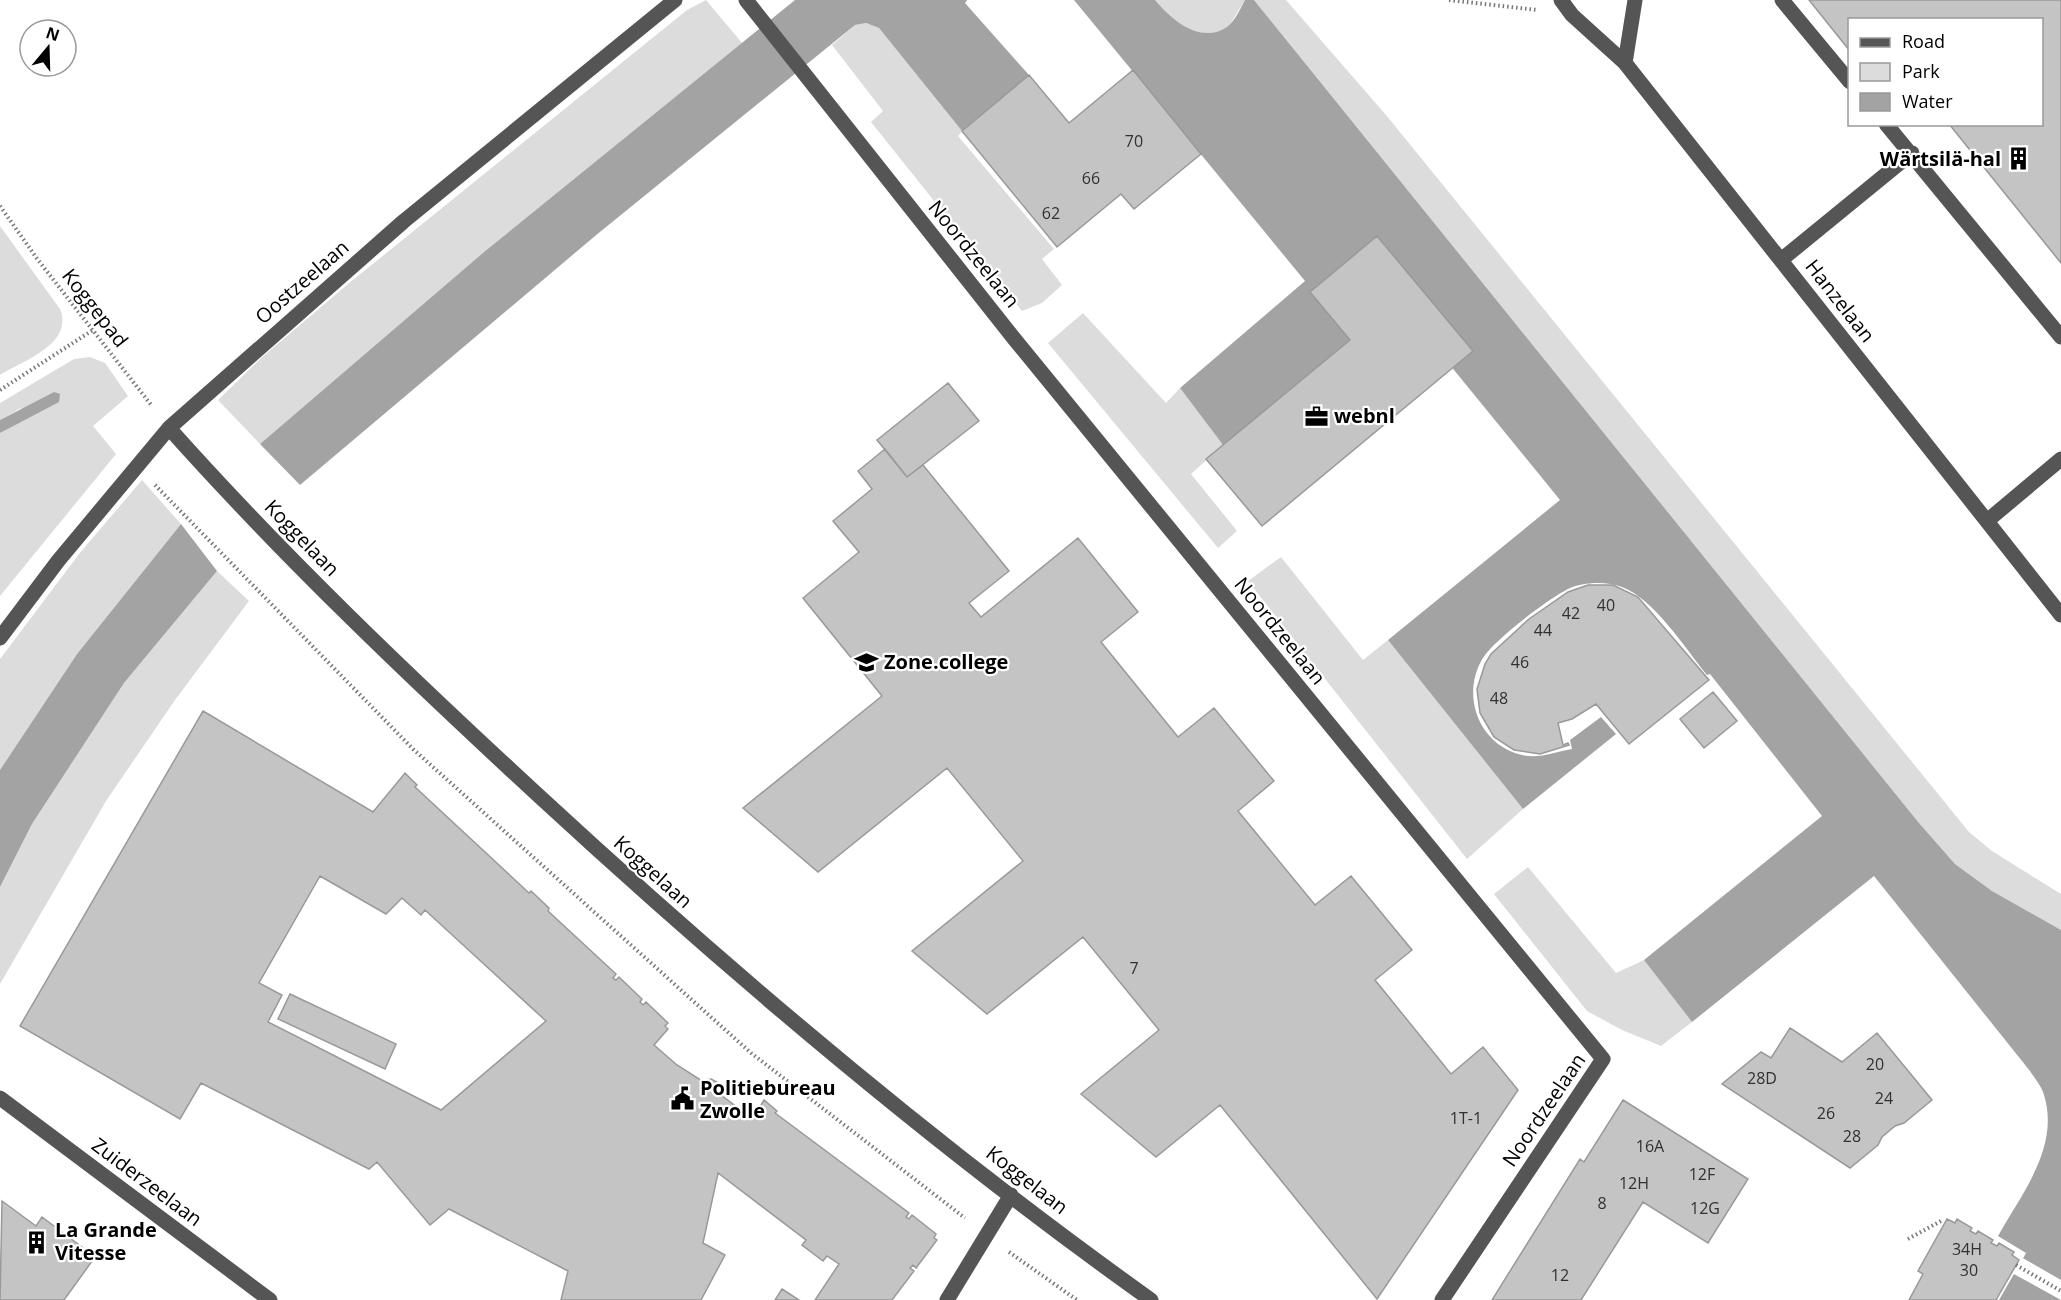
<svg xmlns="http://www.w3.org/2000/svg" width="2061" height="1300" font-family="'Open Sans',sans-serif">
	<rect width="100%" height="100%" fill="#fff"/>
	<!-- green -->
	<path fill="#dcdcdc" d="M706,0L742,43L484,252L260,444L218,400L260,359L348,284L687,10Z
		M1155,0H1245L1229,26C1202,46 1172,20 1155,0Z
		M1254,0H1286L1386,115L1969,832L1992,851L2061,894V930L1992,891L1955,864L1919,823Z
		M866,23L879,28L962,131L958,136L1054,249L1042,259L1062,285L1042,303L1022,311L871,122L883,111L832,45L855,25Z
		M0,226L60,309C74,344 24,360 0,375Z
		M1083,313L1166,403L1180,388L1223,445L1191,474L1237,531L1218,548L1048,343Z
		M90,357L105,363L128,396L93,426L116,454L0,596V433L26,418L21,408L0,420V403L74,359Z
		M142,480L181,524L77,654L0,770V659L79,554Z
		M1281,557L1363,660L1388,640L1523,809L1467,859L1248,581Z
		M217,571L249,601L175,700L106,801L0,984V887L32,824L124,683Z
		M1528,867L1616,973L1644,960L1692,1022L1661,1046L1622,1030L1587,1011L1494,894Z"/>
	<!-- water -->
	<path fill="#a3a3a3" d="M795,0H967L965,3L1029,75L962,131L879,28L866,23L855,25L595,236L300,485L260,444L484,252Z
		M1074,0H1155C1171,19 1200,45 1227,27C1235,21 1240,9 1245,0H1254L1919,823L1955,864L1992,891L2061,930V1300H1999L2026,1253L1998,1236C2022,1193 2060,1147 2044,1095C2042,1087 2035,1079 2030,1071L1874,876L1692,1022L1644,960L1822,816L1710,674L1707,675C1685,648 1654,599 1622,587C1606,581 1583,582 1568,589C1548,599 1495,639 1483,658C1460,695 1479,745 1522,755C1539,759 1555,752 1572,749L1570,740L1601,717L1616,734L1523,809L1388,640L1560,500L1401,305L1223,445L1180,388L1305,281Z
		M54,392L60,394L59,402L0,433V420Z
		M181,524L217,571L124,683L32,824L0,887V770L77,654Z"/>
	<!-- pier -->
	<path fill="#fff" d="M2021,1257L2061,1280V1300L2012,1273Z"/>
	<!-- building -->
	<path fill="#c4c4c4" stroke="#999" stroke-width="1.5" fill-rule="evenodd" d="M1809,0H2061V263L1949,124H2042V20H1850V51Z
		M1133,70L1201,154L1134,209L1121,194L1057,247L962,131L1029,75L1069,123Z
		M1377,236L1473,351L1262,526L1206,459L1350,340L1310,292Z
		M948,383L979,421L907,477L877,440Z
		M885,449L907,477L923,465L1009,571L969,603L981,617L1078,538L1138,612L1101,642L1178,737L1214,708L1274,781L1238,811L1315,905L1351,876L1412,950L1375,980L1451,1074L1483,1047L1518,1090L1377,1299L1220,1105L1156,1157L1081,1094L1159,1030L1083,937L987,1014L912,951L1023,861L947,768L818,872L743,808L882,696L803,598L859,552L833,521L872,489L858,471Z
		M1588,585H1613L1638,597L1709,680L1629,744L1596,704L1572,719L1558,723L1563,745L1568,743L1569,745L1540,754L1514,750L1494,737L1480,713L1477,689L1485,664L1491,654L1529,619L1568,592Z
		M1713,692L1737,721L1704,748L1680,719Z
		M203,711L373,812L405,773L417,785L415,787L529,893L531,891L549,908L548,911L616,974L613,978L616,980L619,977L642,999L640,1002L643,1005L646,1002L668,1023L665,1026L668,1029L654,1045L677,1065L702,1081L711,1079L717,1082L721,1088V1095L753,1119L764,1100L777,1111L775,1113L909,1213L906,1217L909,1219L912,1215L936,1234L934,1238L937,1240L916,1268L913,1265L910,1268L914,1271L892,1300H815L839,1264L827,1256L823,1261L802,1245L806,1240L718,1173L703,1243L725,1255L701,1300H561L568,1271L449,1209L430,1225L377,1162L369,1169L201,1083L180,1119L20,1026ZM320,876L386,914L402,898L421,915L425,910L546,1021L441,1110L268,1022L282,995L259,983Z
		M290,994L396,1044L385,1069L278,1019Z
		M1790,1028L1842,1062L1877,1033L1932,1100L1904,1123L1895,1126L1882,1137L1878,1145L1850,1168L1722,1084L1761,1052L1771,1058Z
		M1623,1100L1748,1179L1708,1243L1643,1202L1581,1300H1492L1580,1159L1584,1162Z
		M2,1201L36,1226L42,1217L95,1257L64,1300H0Z
		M1947,1219L1955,1223L1957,1219L1972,1228L1970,1231L1976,1234L1978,1231L1993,1240L1991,1243L1997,1246L1999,1243L2014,1252L2012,1255L2019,1260L1996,1300H1909L1923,1274L1918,1271Z
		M782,1289L799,1300H775Z"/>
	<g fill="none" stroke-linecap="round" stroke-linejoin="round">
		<!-- path -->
		<path stroke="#777" stroke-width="4" stroke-dasharray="1.5 3" stroke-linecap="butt" d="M1449,0L1537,10
			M0,206L38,260L152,406
			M0,390L93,330
			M155,485L413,749L751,1053L965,1218
			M1908,1239L1941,1221
			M1009,1252L1077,1300
			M2016,1265L2061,1291"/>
		<!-- minor -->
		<path stroke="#555" stroke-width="15" d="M746,0L1016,341L1603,1059L1442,1300
			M1561,0L1572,15L1625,63
			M1635,0L1625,63L2061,615
			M1782,0L1850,82
			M1886,124L2061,337
			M1781,260L1912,153
			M169,428C285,558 411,678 539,796C733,975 936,1147 1151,1300
			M1987,521L2061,459
			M0,638L58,561L169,428L404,221L675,0
			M0,1098L270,1300
			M947,1300L1011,1195"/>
	</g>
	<!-- icons -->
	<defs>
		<symbol id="building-bare" viewBox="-9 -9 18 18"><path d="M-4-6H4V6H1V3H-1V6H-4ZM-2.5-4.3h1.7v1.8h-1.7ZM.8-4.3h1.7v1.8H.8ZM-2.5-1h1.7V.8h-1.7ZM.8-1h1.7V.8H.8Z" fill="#000" stroke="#fff" stroke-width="2.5" paint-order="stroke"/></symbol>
		<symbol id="office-bare" viewBox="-9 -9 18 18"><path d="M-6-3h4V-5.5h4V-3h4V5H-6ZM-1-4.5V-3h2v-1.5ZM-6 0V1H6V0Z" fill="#000" stroke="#fff" stroke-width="2.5" paint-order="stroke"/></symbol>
		<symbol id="school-bare" viewBox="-9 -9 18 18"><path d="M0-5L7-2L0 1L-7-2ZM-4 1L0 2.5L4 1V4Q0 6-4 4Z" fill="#000" stroke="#fff" stroke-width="2.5" paint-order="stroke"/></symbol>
		<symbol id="civic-bare" viewBox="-9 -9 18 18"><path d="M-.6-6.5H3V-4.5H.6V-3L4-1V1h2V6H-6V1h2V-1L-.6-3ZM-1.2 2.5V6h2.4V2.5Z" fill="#000" stroke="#fff" stroke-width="2.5" paint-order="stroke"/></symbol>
	</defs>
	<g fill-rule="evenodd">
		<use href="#building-bare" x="2002" y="142" width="33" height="33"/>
		<use href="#office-bare" x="1300" y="400" width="33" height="33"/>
		<use href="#school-bare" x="850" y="646" width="33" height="33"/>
		<use href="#civic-bare" x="666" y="1082" width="33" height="33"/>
		<use href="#building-bare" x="20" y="1226" width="33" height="33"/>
	</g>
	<g text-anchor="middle" stroke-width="4.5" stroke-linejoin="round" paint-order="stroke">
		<!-- number labels -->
		<g font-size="16" fill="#313131">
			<text x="1134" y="147">70</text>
			<text x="1091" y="184">66</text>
			<text x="1051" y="219">62</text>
			<text x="1606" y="611">40</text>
			<text x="1571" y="619">42</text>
			<text x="1543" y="636">44</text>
			<text x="1520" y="668">46</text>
			<text x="1499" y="704">48</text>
			<text x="1134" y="974">7</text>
			<text x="1875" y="1070">20</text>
			<text x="1762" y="1084">28D</text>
			<text x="1884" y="1104">24</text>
			<text x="1826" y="1119">26</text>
			<text x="1466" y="1124">1T-1</text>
			<text x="1852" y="1142">28</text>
			<text x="1650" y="1152">16A</text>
			<text x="1702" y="1180">12F</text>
			<text x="1634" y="1189">12H</text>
			<text x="1602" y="1209">8</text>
			<text x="1705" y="1214">12G</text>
			<text x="1967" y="1255">34H</text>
			<text x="1969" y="1276">30</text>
			<text x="1560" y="1281">12</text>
		</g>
		<!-- poi labels -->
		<g font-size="20" font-weight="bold" fill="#000" stroke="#fff" text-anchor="start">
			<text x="2001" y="166" text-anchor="end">Wärtsilä-hal</text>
			<text x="1334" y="423">webnl</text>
			<text x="884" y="669">Zone.college</text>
			<text x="700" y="1095">Politiebureau<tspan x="700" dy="23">Zwolle</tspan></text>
			<text x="55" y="1237">La Grande<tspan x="55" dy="23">Vitesse</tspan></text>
		</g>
		<!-- street labels -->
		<g font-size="20" fill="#000" stroke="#fff">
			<text transform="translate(974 254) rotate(51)" y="7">Noordzeelaan</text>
			<text transform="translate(302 282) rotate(-41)" y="7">Oostzeelaan</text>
			<text transform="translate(1840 301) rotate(52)" y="7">Hanzelaan</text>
			<text transform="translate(95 308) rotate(52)" y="7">Koggepad</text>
			<text transform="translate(302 538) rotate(46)" y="7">Koggelaan</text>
			<text transform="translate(1280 631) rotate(51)" y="7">Noordzeelaan</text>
			<text transform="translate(653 872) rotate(42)" y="7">Koggelaan</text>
			<text transform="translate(1544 1110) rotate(-56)" y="7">Noordzeelaan</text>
			<text transform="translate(1027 1180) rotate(38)" y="7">Koggelaan</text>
			<text transform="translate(147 1182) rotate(37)" y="7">Zuiderzeelaan</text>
		</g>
	</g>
	<!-- legend -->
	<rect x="1848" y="18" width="195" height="108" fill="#ffffff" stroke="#999999" stroke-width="1.5"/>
	<rect x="1860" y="38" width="30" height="9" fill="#555555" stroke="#999999" stroke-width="1.5"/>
	<text x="1902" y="48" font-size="18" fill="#000000">Road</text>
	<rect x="1860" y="63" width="30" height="18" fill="#dcdcdc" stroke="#999999" stroke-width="1.5"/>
	<text x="1902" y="78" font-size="18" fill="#000000">Park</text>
	<rect x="1860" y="93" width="30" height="18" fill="#a3a3a3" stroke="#999999" stroke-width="1.5"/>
	<text x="1902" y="108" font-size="18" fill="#000000">Water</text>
	<!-- north arrow -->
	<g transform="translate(48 48) rotate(19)"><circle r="28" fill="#ffffff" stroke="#999999" stroke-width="1.5"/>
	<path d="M0-4.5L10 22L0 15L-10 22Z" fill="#000000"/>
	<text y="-9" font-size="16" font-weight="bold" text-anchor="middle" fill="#000000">N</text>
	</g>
</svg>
